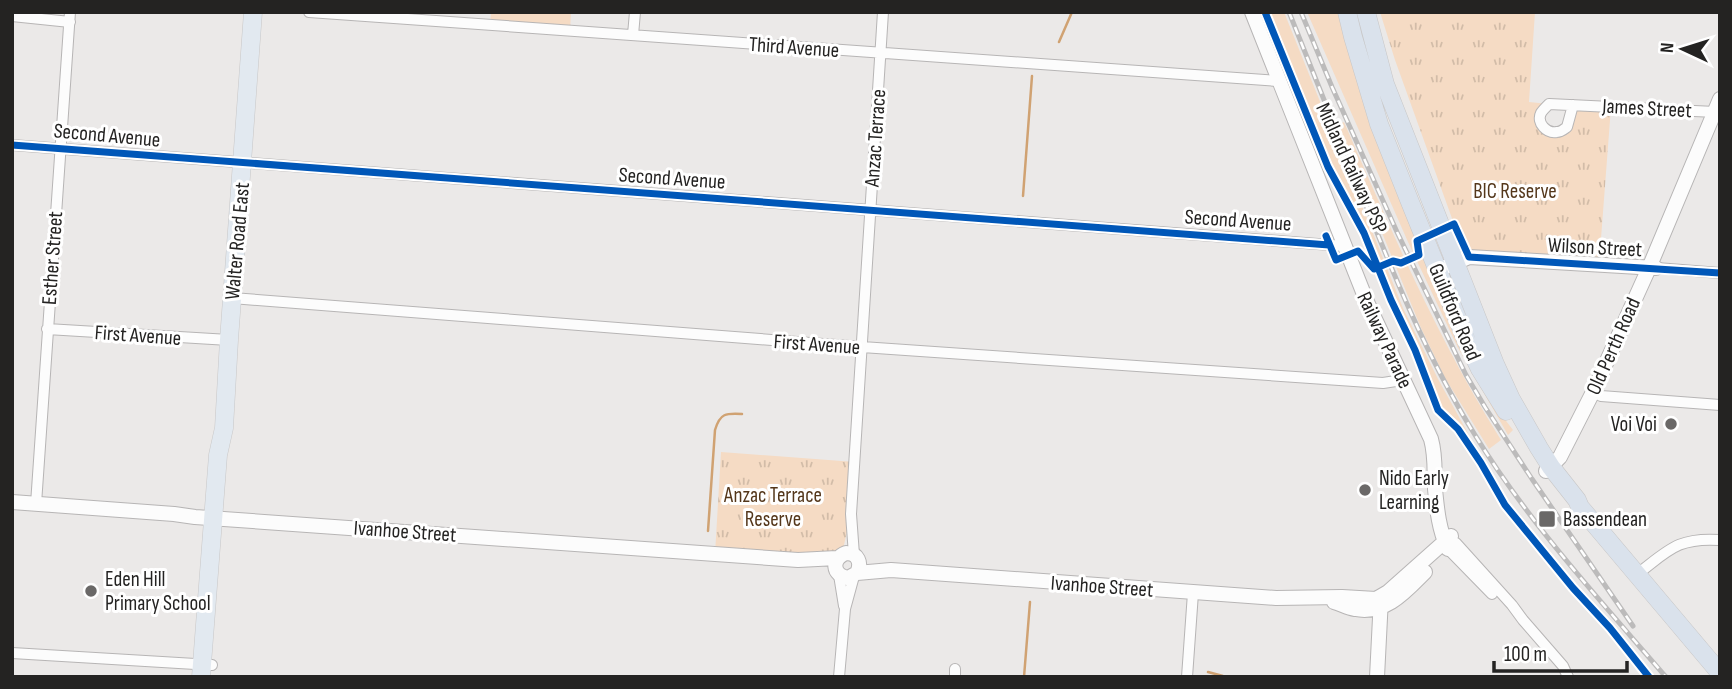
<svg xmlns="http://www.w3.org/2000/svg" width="1732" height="689" font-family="'Sofia Sans Condensed',sans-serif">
	<defs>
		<pattern id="park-tufts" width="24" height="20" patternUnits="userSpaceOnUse" patternTransform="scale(1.75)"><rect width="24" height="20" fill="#f5dbc4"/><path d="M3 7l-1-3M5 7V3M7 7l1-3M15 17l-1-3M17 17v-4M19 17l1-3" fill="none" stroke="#d2bca8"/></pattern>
	</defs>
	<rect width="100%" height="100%" fill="#ebe9e8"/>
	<!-- grass -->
	<path fill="#f5dbc4" d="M1269,12H1284L1403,308L1438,379L1480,455L1459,422L1440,406L1436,399L1424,363L1388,286L1374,249L1356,209L1333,168L1325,150Z
		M1307,12H1342L1500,413L1513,430L1508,435L1458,348L1408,242Z
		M1344,122C1391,230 1438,340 1501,440L1489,449L1445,378L1421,328L1338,125Z"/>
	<!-- park -->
	<path fill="url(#park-tufts)" d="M491,12H571L570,31L490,25Z
		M1380,12H1535L1529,102L1549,104L1540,120L1559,133L1573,105L1611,107L1599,265L1469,257L1454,224L1395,60Z
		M721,452L855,462L851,514L842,554H715Z"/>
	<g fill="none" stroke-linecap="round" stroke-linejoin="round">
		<!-- stream -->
		<path stroke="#d0a272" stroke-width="2.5" d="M1059,42L1072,12
			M1023,196L1032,76
			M708,531L715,430C720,413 726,413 742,414
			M1208,672L1223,676L1237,677
			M1024,677L1030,602"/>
		<defs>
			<path id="minor" d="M309,12L1278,81
				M12,16L70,22
				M633,35L635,12
				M1573,105L1567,127C1563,130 1561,132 1557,132C1547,134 1536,123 1541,113C1542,111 1547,106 1549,104L1715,112H1720
				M12,145L1344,246
				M1657,268L1720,273
				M232,298L862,347L1383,383L1396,381L1402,378
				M47,329L229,340
				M1593,392L1601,396L1720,405
				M36,504L70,12
				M1456,543L1512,605L1523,620L1563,666L1568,677
				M1449,550L1492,594
				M854,555L851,514L883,12
				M839,575L844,606
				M1636,575C1668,551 1677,537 1720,540
				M12,653L212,665
				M839,677L845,609L854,576
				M955,677V669
				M1187,677L1193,593"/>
			<path id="tertiary" d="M1252,12L1367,302L1431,439C1436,457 1434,471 1435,489C1437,510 1439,530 1448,549
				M1438,270L1469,257L1656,268
				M1546,471L1560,457L1593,392L1649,268L1720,99
				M12,502L174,514L195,517L798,560L837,558
				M857,573C862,563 858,553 846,553C831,559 832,575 848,578L857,573L891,570L1276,598L1342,597L1376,599L1388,592L1451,536
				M1334,602C1341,604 1348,608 1355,609C1386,615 1406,591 1425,572
				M1377,677L1381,598"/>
			<path id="primary" d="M201,677L218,455L224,428L229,340L253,12"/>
			<path id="trunk" d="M1347,12L1353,37L1379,124L1410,202L1466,340L1480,369L1506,411
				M1366,12L1385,84L1495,364L1511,399L1539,448L1551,467L1577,500L1580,507L1720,673"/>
		</defs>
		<!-- minor casing -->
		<use href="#minor" stroke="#b7b5b5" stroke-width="12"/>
		<!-- tertiary casing -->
		<use href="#tertiary" stroke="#b7b5b5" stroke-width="16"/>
		<!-- primary casing -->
		<use href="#primary" stroke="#c8c7c7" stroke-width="19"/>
		<!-- trunk casing -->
		<use href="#trunk" stroke="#c8c7c7" stroke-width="19"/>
		<!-- minor -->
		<use href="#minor" stroke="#fcfcfc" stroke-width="10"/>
		<!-- tertiary -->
		<use href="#tertiary" stroke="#fcfcfc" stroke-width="14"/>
		<!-- primary -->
		<use href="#primary" stroke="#e2e9f0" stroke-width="18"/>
		<!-- trunk -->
		<use href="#trunk" stroke="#dae2ec" stroke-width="18"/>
		<defs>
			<path id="rail" d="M1289,12C1312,70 1335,127 1358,185C1392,271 1426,356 1475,435C1529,523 1599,599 1666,677
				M1301,12L1332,87L1397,232L1466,375L1485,407L1532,479L1633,626"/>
		</defs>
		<!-- rail casing -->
		<use href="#rail" stroke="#bcbbbb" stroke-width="5"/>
		<!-- rail -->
		<use href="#rail" stroke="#fff" stroke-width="2.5" stroke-dasharray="8" stroke-linecap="butt"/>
		<defs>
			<path id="cycleway" d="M1265,12L1328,167L1364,233L1391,300L1415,350L1438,410L1458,429L1481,463L1505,505L1573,588L1610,628L1649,677
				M12,145L1329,245
				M1326,236L1336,260L1358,251L1374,269L1393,261L1401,263L1419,255L1417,241L1454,224L1469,257L1720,273"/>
		</defs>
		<!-- cycleway casing -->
		<use href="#cycleway" stroke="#fff" stroke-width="11"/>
		<!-- cycleway -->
		<use href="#cycleway" stroke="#0057b8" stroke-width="7"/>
	</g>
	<!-- markers -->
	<g fill="#6a6867" stroke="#fff" stroke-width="2.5">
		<circle cx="1671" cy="424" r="7"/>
		<circle cx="1365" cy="490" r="7"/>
		<rect x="1538" y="510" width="18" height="18" rx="3.5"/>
		<circle cx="91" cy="591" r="7"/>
	</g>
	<g text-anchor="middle" stroke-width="6" stroke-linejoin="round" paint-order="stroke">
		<!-- street labels -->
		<g font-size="21" fill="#242322" stroke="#fff">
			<text transform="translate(794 47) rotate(4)" y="7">Third Avenue</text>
			<text transform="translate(1647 108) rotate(3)" y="7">James Street</text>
			<text transform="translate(107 135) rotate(5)" y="7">Second Avenue</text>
			<text transform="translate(875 138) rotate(-86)" y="7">Anzac Terrace</text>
			<text transform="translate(1352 168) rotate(65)" y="7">Midland Railway PSP</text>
			<text transform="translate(672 178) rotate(4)" y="7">Second Avenue</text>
			<text transform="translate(1238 220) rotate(4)" y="7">Second Avenue</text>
			<text transform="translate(237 241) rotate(-85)" y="7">Walter Road East</text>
			<text transform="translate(1595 247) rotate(3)" y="7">Wilson Street</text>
			<text transform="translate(52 258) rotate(-86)" y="7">Esther Street</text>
			<text transform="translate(1455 312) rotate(67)" y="7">Guildford Road</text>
			<text transform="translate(138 335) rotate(4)" y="7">First Avenue</text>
			<text transform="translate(1385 340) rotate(65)" y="7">Railway Parade</text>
			<text transform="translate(817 344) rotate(4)" y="7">First Avenue</text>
			<text transform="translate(1613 346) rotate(-66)" y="7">Old Perth Road</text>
			<text transform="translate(405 531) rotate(4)" y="7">Ivanhoe Street</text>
			<text transform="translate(1102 586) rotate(4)" y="7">Ivanhoe Street</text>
		</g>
		<!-- park labels -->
		<g font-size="21" fill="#54371b" stroke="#fff">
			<text x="1515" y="198">BIC Reserve</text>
			<text x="773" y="502">Anzac Terrace<tspan x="773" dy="24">Reserve</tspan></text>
		</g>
		<!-- poi labels -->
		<g font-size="21" fill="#242322" stroke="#fff" text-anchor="start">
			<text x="1657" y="431" text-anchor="end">Voi Voi</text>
			<text x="1379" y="485">Nido Early<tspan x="1379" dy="24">Learning</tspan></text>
			<text x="1563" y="526">Bassendean</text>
			<text x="105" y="586">Eden Hill<tspan x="105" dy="24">Primary School</tspan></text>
		</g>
	</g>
	<!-- border -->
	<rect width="1732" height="689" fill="none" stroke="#242322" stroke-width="28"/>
	<!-- north arrow -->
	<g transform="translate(1683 49) rotate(274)" stroke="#ffffff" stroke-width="5" paint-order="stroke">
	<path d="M0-5L12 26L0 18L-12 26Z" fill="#242322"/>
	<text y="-10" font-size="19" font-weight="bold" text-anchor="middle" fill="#242322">N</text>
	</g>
	<!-- scale -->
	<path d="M1494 661v10h133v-10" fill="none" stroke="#242322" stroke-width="3.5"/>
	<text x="1504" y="661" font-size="21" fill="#242322" stroke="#ffffff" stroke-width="5" paint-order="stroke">100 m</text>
</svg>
